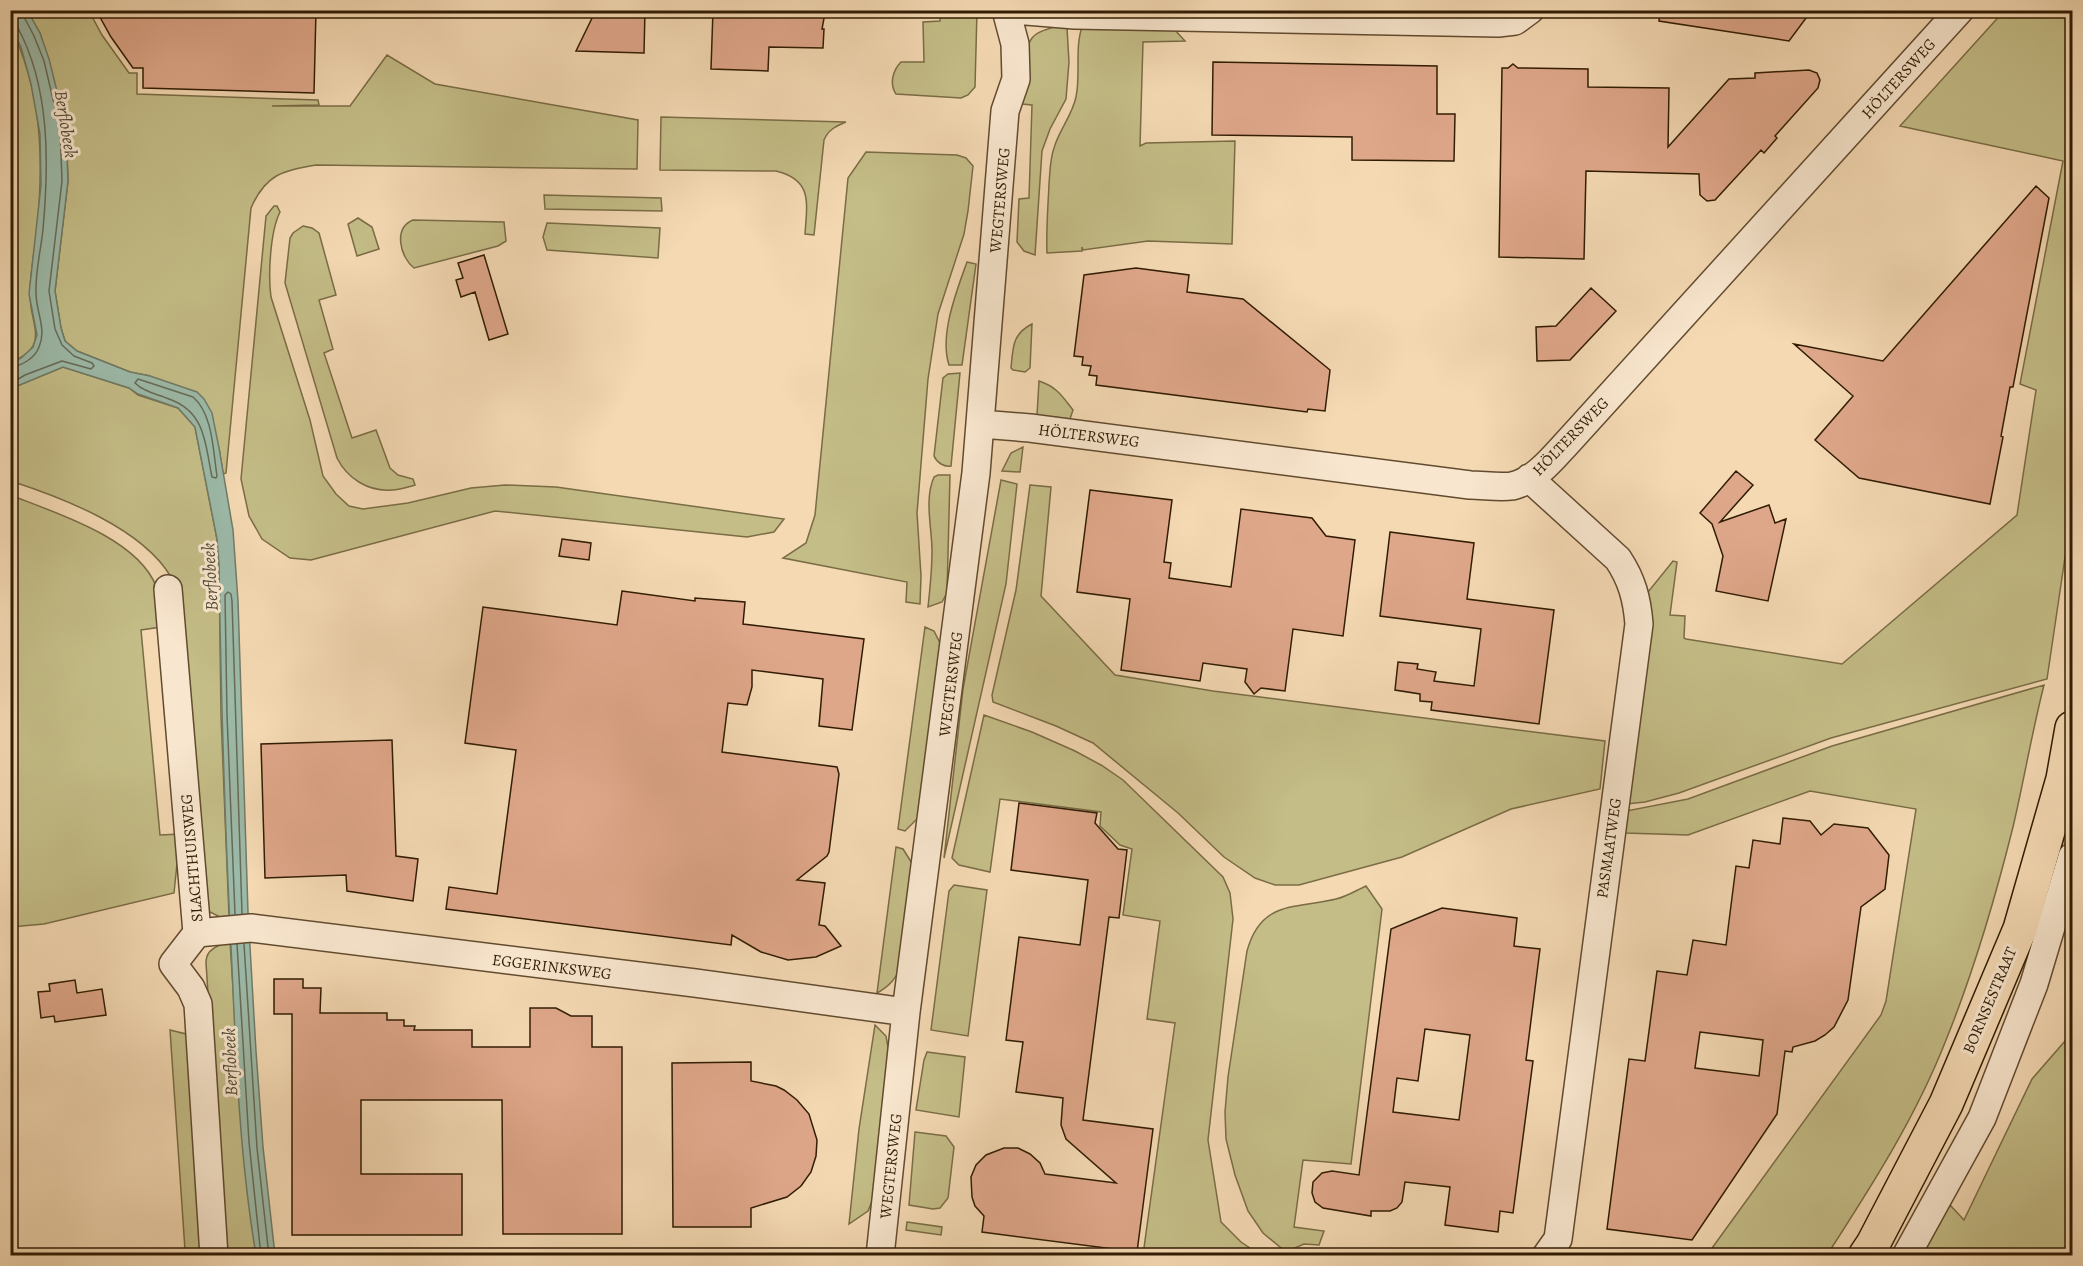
<svg xmlns="http://www.w3.org/2000/svg" width="2083" height="1266" font-family="Alegreya,serif">
	<rect width="100%" height="100%" fill="#f4d9b3"/>
	<filter id="stains"><feTurbulence type="fractalNoise" baseFrequency=".00333" numOctaves="4"/><feColorMatrix values="0 0 0 0 .2 0 0 0 0 .09 0 0 0 0 .02 0 0 0 .5 -.17"/></filter>
	<radialGradient id="worn" r=".72"><stop offset=".6" stop-color="#630" stop-opacity="0"/><stop offset="1" stop-color="#630" stop-opacity=".3"/></radialGradient>
	<!-- green -->
	<path fill="#c4bd87" stroke="#7a6c45" stroke-width="1.5" d="M27,11H89L102,35L129,73H137V94L318,100L319,105L272,106H350L387,55L435,84L638,120L637,169L316,165C282,171 266,174 251,208L226,473L223,474L219,448L150,376L130,372L77,351L65,341L61,328L55,291L68,181L66,127L40,33Z
		M941,11H977L975,87L968,95L961,98L896,94C889,84 893,70 901,62H924L923,22L940,21Z
		M2004,11H2072V510L2047,679L1831,738L1679,793L1645,802L1627,804L1648,592L1673,561L1677,562L1670,615L1685,616L1684,638L1686,639L1842,664L2017,515L2036,390L2020,384L2063,161L1900,126Z
		M1083,24L1174,29L1185,41L1143,42L1140,146L1146,143L1235,141L1232,244L1148,241L1083,250L1082,247V251L1047,253C1046,230 1048,207 1049,184C1050,172 1050,159 1054,148C1059,130 1072,116 1076,97C1081,74 1074,47 1083,24Z
		M1062,25L1067,28L1069,62L1066,99L1050,129L1042,151L1035,255L1024,251L1017,242L1019,199L1029,198L1032,105L1022,104C1023,87 1022,51 1032,38C1038,30 1053,28 1062,25Z
		M10,26C42,90 44,159 37,229C35,250 30,272 30,293C29,324 52,346 11,362Z
		M661,117L846,122C836,126 828,130 824,140L814,235L805,234C807,203 813,180 776,171L660,170Z
		M866,152L957,155L966,158L973,166L968,211L964,234L938,314L928,379L917,513L921,576L920,604L906,602L907,582L783,558L806,543L815,515L848,178Z
		M544,195L661,198L662,211L545,209Z
		M274,206H277L280,212C270,232 268,275 271,297L310,420L323,476L336,494L349,506L363,509L408,503L471,488L505,485L556,487L784,519L774,532L747,537L495,511L311,560L290,558L262,539L249,516L241,479L266,216Z
		M358,218L372,227L379,249L357,256L348,224Z
		M413,220L504,222L506,241L498,246L414,268C400,257 393,228 413,220Z
		M547,223L660,228L658,258L547,250L543,237Z
		M303,226L312,228L319,233L336,295L319,300L333,349L324,353L352,438L376,430L390,468L398,475L413,479L415,485C408,487 399,490 392,490C368,492 347,478 337,458L285,283L290,238L293,233Z
		M967,262L976,264L962,365H949C939,335 957,290 967,262Z
		M1032,324L1030,368L1025,372L1013,370L1011,368C1013,348 1012,334 1032,324Z
		M63,367L129,388L138,395L178,408L195,427L217,539L219,564L221,715L229,916L220,917L208,911L171,577C142,528 63,498 11,481L10,396L17,386Z
		M960,373L951,466C944,467 937,463 934,456L943,378L948,374Z
		M1039,381C1057,387 1062,396 1073,410L1070,419L1037,415Z
		M1023,447L1020,472L1002,471L1011,453Z
		M938,475H950L947,593L942,602L928,607C930,589 932,570 932,551C932,527 924,500 934,477Z
		M1001,480L1017,484L1006,584L944,858L963,689Z
		M1030,485L1051,487L1041,596L1115,675L1213,691L1605,741L1600,789L1511,809L1402,857L1299,885H1275L1255,878L1224,857L1178,813L1093,743L1056,726L993,702L992,695L1016,590Z
		M10,495C56,513 137,538 156,586C161,598 160,614 161,627L141,630L160,835L180,834L174,893L44,924L11,927Z
		M925,627L934,631L942,647L920,816L905,831L898,829Z
		M2044,685C2032,732 2024,780 2013,827C1995,899 1974,971 1946,1040C1916,1117 1871,1187 1827,1255H1707L1881,1015L1886,1001L1916,809L1810,791L1688,835L1625,833L1626,811L1688,799L1832,746Z
		M984,715L1032,732L1075,751L1101,765L1123,780L1223,877L1230,893L1233,919L1208,1140L1221,1222L1241,1242L1256,1252L1264,1255H1143L1175,1023L1147,1019L1160,921L1123,915L1132,849L1120,845L1100,826L1101,812L1000,799L990,872L959,865L952,858Z
		M896,847L903,849L915,868L902,965C896,978 890,986 877,993Z
		M954,885L987,890L968,1036L931,1030L949,891Z
		M1366,886L1382,909L1351,1164L1303,1160L1294,1227L1324,1231L1319,1245L1304,1244L1286,1252L1263,1233L1248,1211L1235,1175L1226,1139L1225,1112L1228,1077L1247,951C1261,900 1295,909 1336,899C1346,897 1357,890 1366,886Z
		M219,941H230L243,1143L256,1255H225L206,963C206,953 211,949 220,945Z
		M875,1025L886,1036L890,1058L873,1199L868,1211L849,1224L859,1129Z
		M170,1030L186,1034L190,1045L206,1255H177L185,1250Z
		M2072,1033V1255H1999L1994,1251L1989,1255L1918,1256L1950,1205L1964,1220L2032,1079Z
		M927,1052L965,1057L959,1117L916,1110L924,1060Z
		M915,1132L946,1136L954,1147L948,1198L940,1208L933,1209L909,1205Z
		M907,1222L942,1227L941,1235L906,1230Z"/>
	<!-- water -->
	<path fill="#9cbaa9" stroke="#717b67" stroke-width="1.5" d="M27,10L40,33L49,59L66,127L68,181L55,291L61,328L65,341L77,351L130,372L150,376L197,392L204,399L212,413L219,448L233,530L238,601L248,912L256,1051L263,1147L275,1255H256C240,1160 236,1063 232,967C225,832 221,698 219,564L217,539L195,427L178,408L138,394L129,388L63,367L17,386L11,396V362L21,358L33,347L37,335L29,294L41,185L40,134L31,84L21,47L10,26L11,11Z"/>
	<g fill="none" stroke-linecap="round" stroke-linejoin="round">
		<!-- shore -->
		<path stroke="#666b56" stroke-width="1.5" d="M10,25L18,28C50,88 49,163 43,229C41,250 35,272 36,293C36,312 47,329 39,347C35,358 22,366 10,367
			M138,379L193,397C213,414 213,451 217,476L216,478L212,477C205,444 206,412 169,399C157,394 144,392 135,383Z
			M10,384L25,375L62,361L91,369L94,366L92,363L74,356L62,345L55,329L49,291L62,181L60,129L44,61L34,36L23,15L22,10
			M235,914L227,715L225,595L228,592L231,594L232,601L242,914
			M237,944L249,1142L261,1256
			M244,944L257,1148L269,1256"/>
	</g>
	<!-- building -->
	<path fill="#dfa78a" stroke="#311c03" stroke-width="1.5" fill-rule="evenodd" d="M96,10H316L314,93L143,88V68H133L128,61L111,37Z
		M596,10H645L644,53L576,51Z
		M713,10H823V13H825L822,29H824L823,48L769,47L768,71L711,69Z
		M1660,10H1812L1789,41L1659,21Z
		M1213,62L1437,66V114H1455L1454,161L1352,160V137L1212,135Z
		M1513,64L1518,68L1588,69V87L1669,88L1668,147L1729,79L1755,78V73L1809,70L1817,73L1820,80L1818,88L1775,136L1777,138L1764,153L1761,150L1715,200L1707,201L1700,195L1699,174L1586,171L1584,259L1499,257L1502,68H1508Z
		M2036,186L2049,198L2013,387H2010L2001,436L2003,437L1990,504L1859,478L1815,440L1853,396L1794,344L1883,361Z
		M484,255L508,334L489,340L475,292L461,297L456,280L463,278L458,263Z
		M1136,268L1189,275L1187,292L1243,299L1330,370L1325,411L1308,409L1307,412L1096,385L1097,376L1089,375L1091,366L1082,365L1083,357L1074,356L1084,275Z
		M1591,288L1616,311L1570,360L1537,361L1536,327L1556,326Z
		M1736,471L1753,485L1720,522L1769,505L1775,523L1786,519L1768,601L1716,591L1723,556L1712,524L1700,513Z
		M1090,490L1172,500L1164,562L1171,563L1169,578L1231,587L1241,509L1312,518L1326,536L1355,540L1343,636L1293,629L1285,691L1261,688L1254,694L1245,682L1247,669L1203,663L1200,681L1121,670L1130,599L1077,592Z
		M1390,532L1474,543L1467,599L1554,610L1539,724L1431,710L1432,702L1420,701V694L1395,690L1398,662L1418,664L1417,669L1436,672L1434,681L1474,686L1481,629L1380,616Z
		M562,539L591,543L589,560L559,556Z
		M622,591L695,601V598L745,602L743,624L864,639L852,730L819,726L823,679L752,670V687L747,705L728,703L722,752L837,767L839,774L829,852L827,856L797,880L825,883L819,925L825,926L841,946L816,957L788,960L761,952L732,935L731,945L446,909L449,887L497,894L516,750L465,743L483,607L617,625Z
		M392,740L396,856L418,859L413,901L347,891L346,875L265,878L261,744Z
		M1019,803L1097,813L1095,823L1118,849L1127,850L1119,918L1109,917L1083,1120L1153,1129L1137,1252L982,1232L984,1216L975,1206L972,1197L971,1177L976,1165L986,1155L1004,1148H1018L1030,1154L1040,1163L1045,1174L1116,1183L1066,1139L1061,1125L1063,1098L1016,1092L1023,1042L1006,1040L1019,937L1080,945L1088,880L1011,870Z
		M1783,818L1810,821L1821,835L1834,824L1868,828L1889,855L1885,889L1861,907L1848,1000L1834,1027L1825,1035L1815,1041L1793,1047L1792,1052L1785,1051L1777,1114L1692,1240L1607,1229L1629,1059L1645,1061L1657,971L1687,975L1693,940L1726,945L1736,866L1749,868L1753,840L1780,844ZM1700,1032L1763,1040L1759,1076L1695,1068Z
		M1442,908L1517,918L1514,946L1540,949L1526,1060L1533,1061L1513,1213L1500,1211L1498,1232L1445,1225L1450,1187L1405,1182L1402,1202L1397,1208L1390,1211H1371V1216L1323,1208L1315,1202L1312,1193L1313,1182L1322,1173L1332,1171L1359,1175L1391,929ZM1425,1029L1470,1035L1459,1120L1393,1112L1397,1078L1418,1081Z
		M274,979H303V988H321L320,1013H387V1020H404V1026H415L414,1030H472V1047H530V1008H556L571,1016H592V1047H622V1234H503L502,1100H361V1174H462V1235H292V1014H274Z
		M75,980L77,993L102,989L106,1015L55,1022L54,1016L41,1018L38,992L50,991L49,984Z
		M751,1062V1081L776,1086L784,1090L797,1100L809,1114L817,1140L816,1156L811,1172L801,1186L787,1197L751,1208V1227H673L672,1063Z"/>
	<g fill="none" stroke-linecap="round" stroke-linejoin="round">
		<defs>
			<path id="minor" d="M1015,10L1075,15L1498,23L1515,21L1530,10
				M981,424L1030,428L1470,485C1483,485 1499,488 1512,486C1535,481 1553,458 1567,443L1960,10
				M1529,478L1618,559C1632,580 1637,599 1639,624L1558,1239L1546,1256
				M168,589L197,933L173,964L191,988L198,1004L214,1256
				M197,933L251,928L695,983L906,1012
				M880,1256L906,1012L976,473L1005,111L1016,79L1015,44L1006,10
				M1906,1256L1982,1118L2034,984L2072,857"/>
			<path id="major" d="M1865,1256L1873,1244L1946,1104L2020,929L2063,779L2072,728"/>
		</defs>
		<!-- minor casing -->
		<use href="#minor" stroke="#624b2f" stroke-width="30"/>
		<!-- major casing -->
		<use href="#major" stroke="#311c03" stroke-width="36"/>
		<!-- minor -->
		<use href="#minor" stroke="#f8e6ce" stroke-width="27"/>
		<!-- major -->
		<use href="#major" stroke="#f4d9b3" stroke-width="33"/>
	</g>
	<g text-anchor="middle" stroke-width="6" stroke-linejoin="round" paint-order="stroke">
		<!-- street labels -->
		<g font-size="16" fill="#311c03" stroke="#f8e6ce">
			<text transform="translate(1898 78) rotate(-48)" y="6">HÖLTERSWEG</text>
			<text transform="translate(999 200) rotate(-85)" y="6">WEGTERSWEG</text>
			<text transform="translate(1089 435) rotate(7)" y="6">HÖLTERSWEG</text>
			<text transform="translate(1570 436) rotate(-46)" y="6">HÖLTERSWEG</text>
			<text transform="translate(950 684) rotate(-83)" y="6">WEGTERSWEG</text>
			<text transform="translate(1608 848) rotate(-82)" y="6">PASMAATWEG</text>
			<text transform="translate(191 858) rotate(-95)" y="6">SLACHTHUISWEG</text>
			<text transform="translate(552 966) rotate(7)" y="6">EGGERINKSWEG</text>
			<text transform="translate(1989 1000) rotate(-67)" y="6">BORNSESTRAAT</text>
			<text transform="translate(890 1166) rotate(-84)" y="6">WEGTERSWEG</text>
		</g>
		<!-- water labels -->
		<g font-size="18" font-style="italic" fill="#514b35" stroke="#f8e6ce">
			<text transform="translate(66 124) rotate(81)" y="6">Berflobeek</text>
			<text transform="translate(210 577) rotate(-93)" y="6">Berflobeek</text>
			<text transform="translate(230 1062) rotate(-92)" y="6">Berflobeek</text>
		</g>
	</g>
	<!-- margin -->
	<rect width="2083" height="1266" fill="none" stroke="#f4d9b3" stroke-width="36"/>
	<rect x="12" y="12" width="2059" height="1242" fill="none" stroke="#311c03" stroke-width="3"/>
	<rect x="18" y="18" width="2047" height="1230" fill="none" stroke="#311c03" stroke-width="1.5"/>
	<rect width="100%" height="100%" filter="url(#stains)"/>
	<rect width="100%" height="100%" fill="url(#worn)"/>
</svg>
